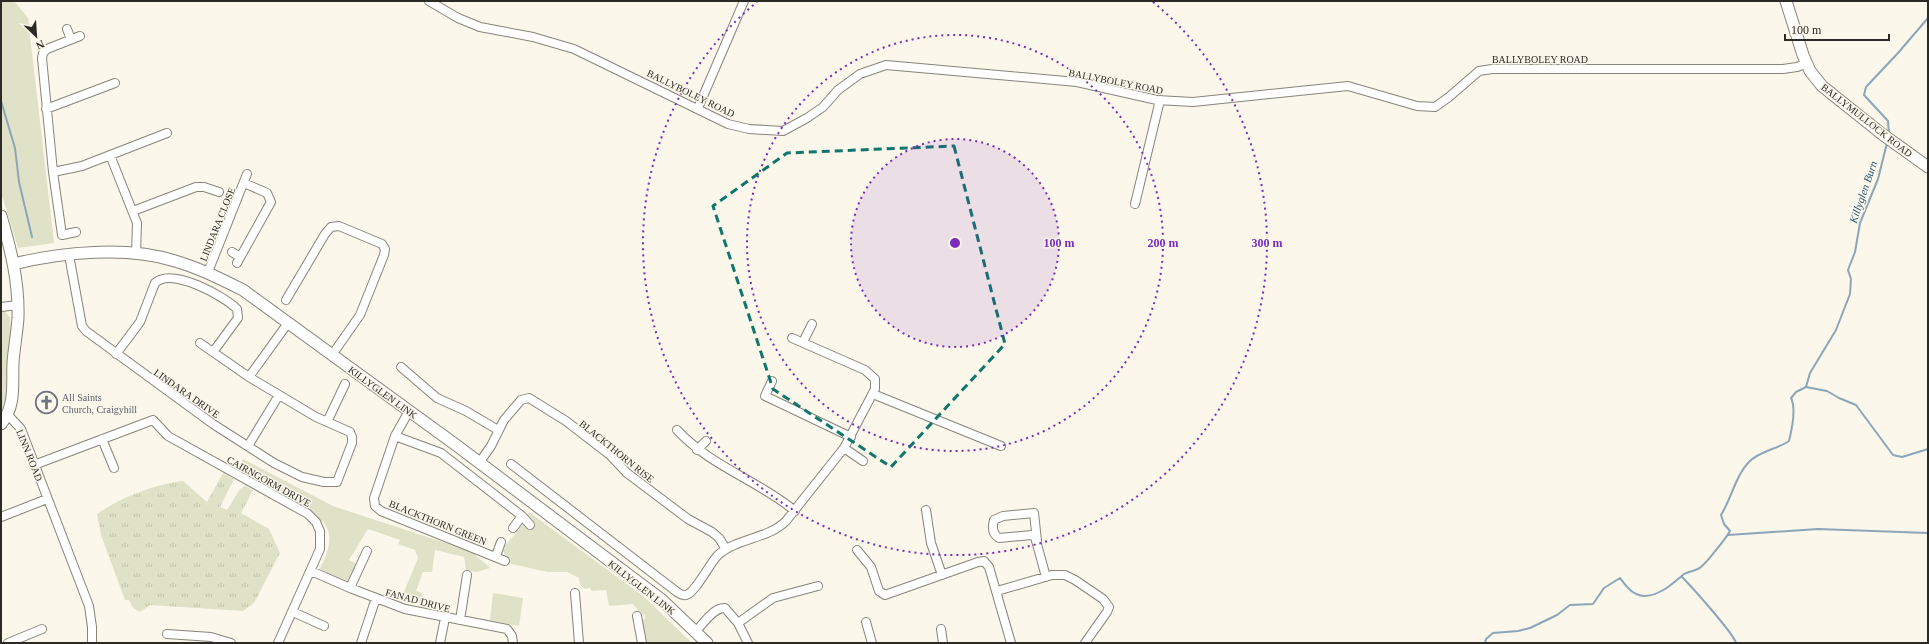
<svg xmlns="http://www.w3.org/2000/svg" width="1929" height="644" font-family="'Times New Roman',serif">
	<defs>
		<pattern id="grass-tufts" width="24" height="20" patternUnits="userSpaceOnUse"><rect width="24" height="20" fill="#dfe2c7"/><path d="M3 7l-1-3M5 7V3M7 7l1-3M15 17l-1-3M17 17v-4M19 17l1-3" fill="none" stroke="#c0c2ab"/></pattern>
	</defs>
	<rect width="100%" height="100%" fill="#fbf7eb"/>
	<!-- grass -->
	<path fill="url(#grass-tufts)" d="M223,473L234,479L220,507L227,510L240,489L245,486L253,490L241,513L269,529L280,553L254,603L243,611L150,605L140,612L133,608L129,600H125L101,535L97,514C120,498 155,484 183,481L207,502Z"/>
	<!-- green -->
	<path fill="#dfe2c7" d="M1,1H14L28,18L54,243L18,248L1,192Z
		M1,310H4L10,318L11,336L8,404L1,414Z
		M243,459L333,506L473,552C478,559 484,561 490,568L477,572L466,570L464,557L435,550L432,572H423L416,591L422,593L421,604L401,599L418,558L415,550L398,544L400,540L368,529L349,560L358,565L349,584L320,569C326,554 336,537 323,522L237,470Z
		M529,512L643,596L692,643H648L644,638L641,620L645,619V615L641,614L633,604L609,606L606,590L592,591L590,588L584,589L580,584L579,578L567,572H548L507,563L508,559L503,551L506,545L522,525L526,527L532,523L531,518L526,515Z
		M493,593L523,598L519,626L490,620Z"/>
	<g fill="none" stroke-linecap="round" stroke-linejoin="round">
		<!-- stream -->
		<path stroke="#8ba6b9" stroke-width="2" d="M1,101L15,148L19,182L32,237
			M1889,135L1888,121L1864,95L1866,87L1898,53L1928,18
			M1806,387L1827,391L1839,398L1856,405L1893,455L1902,457L1928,449
			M1728,535L1818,529L1928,533
			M1682,577C1691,586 1734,634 1736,643
			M1485,643L1486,639L1493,633L1518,631L1530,628L1557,615L1570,605L1593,604L1604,588L1620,578C1626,586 1632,595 1644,596C1660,596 1673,583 1684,574C1689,571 1697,571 1701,567C1707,562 1727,537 1730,531L1724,524L1721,515C1731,499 1736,475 1749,462C1759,451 1778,449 1789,441C1792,429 1796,408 1791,398L1796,392L1806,387L1810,373L1836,330L1850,294L1851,279L1848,270L1855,252L1860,223L1878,179L1887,143"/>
		<defs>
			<path id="street" d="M429,1L458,18L480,27L533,37L574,49L728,124L749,129L783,131L807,118L823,107L838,90L860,74L886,65L1077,82L1157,100L1193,102L1348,86L1417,106L1435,107L1449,97L1479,71L1492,69H1783L1797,67L1807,63
				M67,29L71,39
				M698,108L744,1
				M46,109L115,83
				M110,155L137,223L136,254
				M53,172L82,166L167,133
				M1135,204L1160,100
				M133,211L196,187H204L219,192
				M76,232L62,235L53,172L42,58L43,53L47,49L80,36
				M232,252L240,257
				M69,255L82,326L86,331L213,424L274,463L302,477L324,482H337L352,443V437L350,432L316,417L249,377L200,343
				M237,263L271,202L267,193L244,183
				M208,272L247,174
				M286,300L325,234L331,227L339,226L382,244L385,249L384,255L360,315L332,355
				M1,307L18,305
				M803,342L812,324
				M116,354L140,322L155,283C172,267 224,296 237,309L238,318L213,352
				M401,367L437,398L466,411L498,430
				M249,377L288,323
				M772,381L765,396L851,437
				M873,394L1001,446
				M409,411L395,436L374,498L375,506L381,511L505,561
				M8,415L21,429L89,606L92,627V643
				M327,422L345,384
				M677,430C713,468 756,479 795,511
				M395,436L441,453L522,516L530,525
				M102,439L114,468
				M248,446L279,395
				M844,448L863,461
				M697,450L706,441
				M479,463L491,446L504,420L521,400L529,398L566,421L610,455L627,473L688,519L712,532L719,538L726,549
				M511,464L677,592C680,594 682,596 686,595C695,593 710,563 718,555C737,538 768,539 786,521L844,448L875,389V379L865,370L792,338
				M34,465L153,420L168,436L308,514L316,522L320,531V549L278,643
				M926,510L931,543L942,575
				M1,517L47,499
				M513,528L522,516
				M1037,541L1034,513L1003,516L994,520C992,527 992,534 999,538L1032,535L1035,537L1046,577
				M857,550L871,567L879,591L885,595L978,562L984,561L989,567L1011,643
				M496,556L501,542
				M311,571L350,588L405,609L507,629L512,636L513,643
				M350,588L367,551
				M997,591L1052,575H1065L1075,580L1103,599L1109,607L1107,612L1085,643
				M575,593L579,643
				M293,612L324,626
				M637,616L642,643
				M460,620L467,575
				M866,622L872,643
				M738,623L773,598L818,586
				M941,629L943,643
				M696,631C703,624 714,607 725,608L738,623L748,643
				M167,634L211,637L231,643
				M8,643L42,629
				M361,643L376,598
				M440,643L445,618"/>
			<path id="secondary" d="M1786,1L1803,55L1810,71L1822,86L1882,134L1928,167
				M1,216C11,250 19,282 18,318C17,333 14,348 13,363C12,385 16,406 1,424
				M14,264C61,252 128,246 175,261C199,268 221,279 243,290L456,445L602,555L662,600L707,643"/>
		</defs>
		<!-- street casing -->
		<use href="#street" stroke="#888479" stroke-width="10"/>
		<!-- secondary casing -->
		<use href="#secondary" stroke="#888479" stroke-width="13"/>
		<!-- street -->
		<use href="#street" stroke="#fff" stroke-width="8"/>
		<!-- secondary -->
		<use href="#secondary" stroke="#fff" stroke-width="11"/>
	</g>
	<!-- marked area -->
	<path fill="none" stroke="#0f766e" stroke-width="3" stroke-dasharray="8 5" stroke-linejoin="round" d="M954,146L1005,344L891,467L773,389L713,206L787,153Z"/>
	<!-- distance rings -->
	<circle cx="955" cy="243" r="104" fill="#7b2cbf" fill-opacity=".12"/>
	<g fill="none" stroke="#7b2cbf" stroke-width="2" stroke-dasharray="2 4">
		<circle cx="955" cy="243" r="104"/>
		<circle cx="955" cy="243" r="208"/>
		<path d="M1153 2A312 312 0 1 1 757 2"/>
	</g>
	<!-- icons -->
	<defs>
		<symbol id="church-ring" viewBox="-11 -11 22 22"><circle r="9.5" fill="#fbf7eb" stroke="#6b7280" stroke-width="1.5"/><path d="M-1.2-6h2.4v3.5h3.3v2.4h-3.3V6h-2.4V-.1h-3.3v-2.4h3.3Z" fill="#6b7280"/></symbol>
	</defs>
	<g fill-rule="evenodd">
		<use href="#church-ring" x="34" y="390" width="25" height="25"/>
	</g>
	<g text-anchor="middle" stroke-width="3" stroke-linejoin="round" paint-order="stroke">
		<!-- street labels -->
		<g font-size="10" fill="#2b2a25" stroke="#fbf7eb">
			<text x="1540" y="63">BALLYBOLEY ROAD</text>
			<text transform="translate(1116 81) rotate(11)" y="4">BALLYBOLEY ROAD</text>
			<text transform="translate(691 93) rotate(26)" y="4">BALLYBOLEY ROAD</text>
			<text transform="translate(1867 120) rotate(38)" y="4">BALLYMULLOCK ROAD</text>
			<text transform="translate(217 224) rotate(-68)" y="4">LINDARA CLOSE</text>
			<text transform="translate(383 392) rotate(36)" y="4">KILLYGLEN LINK</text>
			<text transform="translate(187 393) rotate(35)" y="4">LINDARA DRIVE</text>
			<text transform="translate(617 451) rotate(39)" y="4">BLACKTHORN RISE</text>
			<text transform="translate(30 455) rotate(68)" y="4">LINN ROAD</text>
			<text transform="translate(269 481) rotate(29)" y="4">CAIRNGORM DRIVE</text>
			<text transform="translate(438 522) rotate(22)" y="4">BLACKTHORN GREEN</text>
			<text transform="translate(642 587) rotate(38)" y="4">KILLYGLEN LINK</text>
			<text transform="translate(418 600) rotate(15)" y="4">FANAD DRIVE</text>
		</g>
		<!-- worship labels -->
		<g font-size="10" fill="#5b616d" stroke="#fbf7eb" text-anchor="start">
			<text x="62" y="401">All Saints<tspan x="62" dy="12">Church, Craigyhill</tspan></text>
		</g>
		<!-- water labels -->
		<g font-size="11" font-style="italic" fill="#275573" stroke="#fbf7eb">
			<text transform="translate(1863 192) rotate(-71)" y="4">Killyglen Burn</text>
		</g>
	</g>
	<circle cx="955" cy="243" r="6" fill="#7b2cbf" stroke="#fbf7eb" stroke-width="2"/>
	<g font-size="12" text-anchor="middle" font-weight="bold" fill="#7b2cbf" stroke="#fbf7eb" stroke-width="3" stroke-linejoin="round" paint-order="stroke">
		<text x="1059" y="247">100 m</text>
		<text x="1163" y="247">200 m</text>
		<text x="1267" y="247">300 m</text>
	</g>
	<!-- border -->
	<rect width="1929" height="644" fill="none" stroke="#2b2a25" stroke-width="4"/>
	<!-- north arrow -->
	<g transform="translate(36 36) rotate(155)" stroke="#fbf7eb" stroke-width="3" paint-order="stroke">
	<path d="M0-3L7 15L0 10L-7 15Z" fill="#2b2a25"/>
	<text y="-6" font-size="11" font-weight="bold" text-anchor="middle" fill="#2b2a25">N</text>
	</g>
	<!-- scale -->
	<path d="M1785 34v6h104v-6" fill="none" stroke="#2b2a25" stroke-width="2"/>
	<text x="1791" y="34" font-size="12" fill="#2b2a25" stroke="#fbf7eb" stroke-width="3" paint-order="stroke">100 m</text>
</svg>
